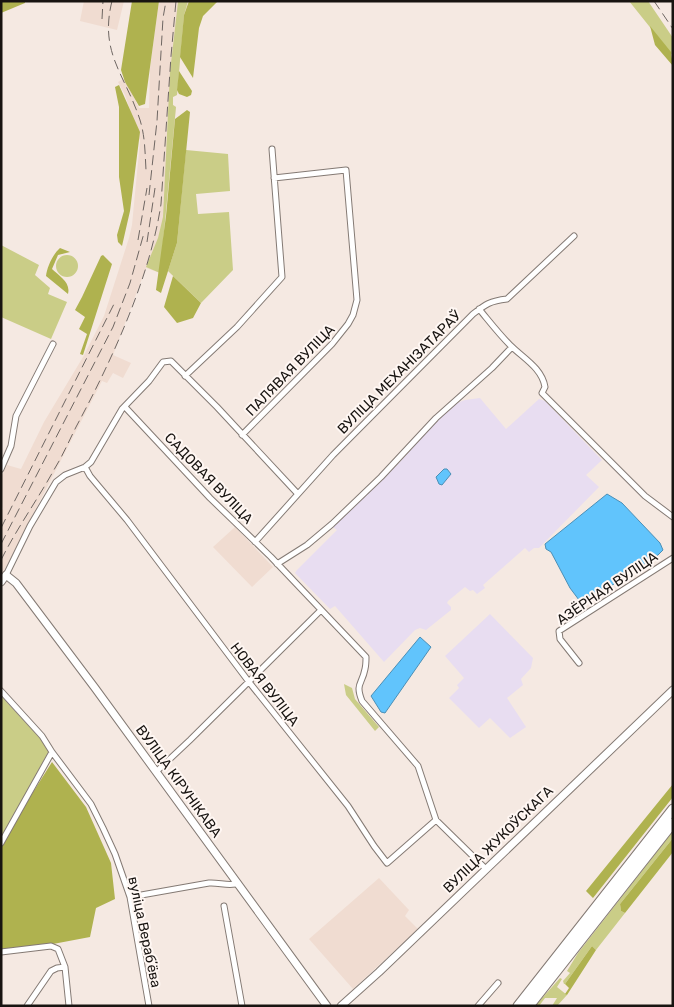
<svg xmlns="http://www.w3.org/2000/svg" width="674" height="1007" font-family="Rubik,sans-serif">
	<rect width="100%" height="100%" fill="#f5e9e2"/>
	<!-- built -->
	<path fill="#f0dcd1" d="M84,1H124L117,30L80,21Z
		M159,1H189L184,15L177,95L173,97V105L176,107L160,273L146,268L113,355L131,363L123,378L113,373L107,383L102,381L1,576V511L3,508L1,507V477L7,465L21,469L44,422L83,357L104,316L129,238L132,225L140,141L125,95L118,82L125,78L139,108H149L150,68Z
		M235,527L273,567L252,587L213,547Z
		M379,878L409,910L405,916L418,929L353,989L309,939Z"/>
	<!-- industrial -->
	<path fill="#e8ddf1" d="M480,398L506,429L539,399L545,401L602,460L586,475L599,487L539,548H534L529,552L525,548L483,585L485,588L477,594L473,590L470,591L465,587L448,601L447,603L451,607V610L426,630L420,628L415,630L384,662L335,606L330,609L295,573L297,570L337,530L333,527L400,462L438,419L457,403L465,400Z
		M490,614L533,658L531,668L521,679L523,685L507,698L526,727L510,738L490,718L479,728L449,698L459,688L457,685L464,678L445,656Z"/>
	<!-- green -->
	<path fill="#cacd87" d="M188,1L184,15L177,95L173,97V105L176,107L160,273L146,267L158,238L163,217L170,72L178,2Z
		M629,1H648L673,38V56Z
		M186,150L228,154L230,191L196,194L198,214L229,212L233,270L201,303L168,271L177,243Z
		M1,245L39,265L35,275L50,288L48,294L67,302L51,339L1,317Z
		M56 266a11 11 0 1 1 22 0a11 11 0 1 1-22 0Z
		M344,684L352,688L355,699L379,727L375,731L346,695Z
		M1,696L50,749L1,839Z
		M673,831V838L620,904L621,911L625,913L596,950L592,946L565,984H564L563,981L570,973L567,971L578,953Z
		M560,978L562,979L557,987L567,995L557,1006H552L557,998H545L539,1006H535Z"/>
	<!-- forest -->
	<path fill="#afb24f" d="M1,1H25V3L1,13Z
		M132,1H159L145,104L139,106L125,82L121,70Z
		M189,1H218L203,16L199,28L193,78L180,57L184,15Z
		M650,26L671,52L673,66L655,45Z
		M179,71L192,91L191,95L187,97L179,94L177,90Z
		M119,85L140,132L130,211L122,246L118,242L117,235L124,211L119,177V107L115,87Z
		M187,110L190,112L177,243L161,293L156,290L166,216L175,119Z
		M60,248L70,252L58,255L52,269C59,276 71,282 68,294L46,276C47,267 53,254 60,248Z
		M103,255L112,264L83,355L80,354L87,334L79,329L85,317L75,310L82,297L101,256Z
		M173,276L201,303L193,318L177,323L164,307Z
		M52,762L86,807L111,863L115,899L96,908L90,937L53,944L1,950V843Z
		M673,784V797L593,898L586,891Z
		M673,838V852L625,913L621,911L620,904Z
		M592,946L596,950L567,995L565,994L569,988L565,984Z"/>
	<!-- water -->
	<path fill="#61c4fc" stroke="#4b8fb6" d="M444,469H447L451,474L442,485L439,484L436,477Z
		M607,494L622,503L660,543L663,550L658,555C637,568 603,595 579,600L570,588L551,552L546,549L545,544Z
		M420,637L431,647L385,713L381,712L371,696Z"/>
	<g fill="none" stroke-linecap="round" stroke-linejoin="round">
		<defs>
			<path id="street" d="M479,309C489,321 499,334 510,345C523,358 542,368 545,387L542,393L645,496L673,517
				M185,376L237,327L282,277L272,149
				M125,407L210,498L271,557L366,657C366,661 366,665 365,669C362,685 355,683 362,701L418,766L436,820L486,869
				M242,435L332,344L348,324L353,315L357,300L346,170L274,178
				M85,467L90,476L127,520L249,682L348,806L374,846L387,863L436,820
				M1,469L11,446L16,416L53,344
				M255,542L333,455L473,314C486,304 490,301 507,299L574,236
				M277,564L307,545L332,524L381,477L436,418L492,368L512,347
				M6,575L30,526L56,482L65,475L85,467L91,462L122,409L149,381L163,362L171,361L217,407L297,493
				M579,663L560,639L559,631L673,558
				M1,691L42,736L52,752L91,804L103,828L115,854L130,897L149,1006
				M157,771L190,740L321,610
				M1,843L52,752
				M130,897L209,883C218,882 231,887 238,883
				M224,906L242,1006
				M1,952L51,946L58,949L65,967L69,1006
				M27,1006L51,971L57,968L65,967
				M478,1006L498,983"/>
			<path id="secondary" d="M1,582L6,575L16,583L95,688L327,1006
				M341,1006L379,972L673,690"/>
			<path id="highway" d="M518,1006L673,809
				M529,1006L673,823"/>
		</defs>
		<!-- street casing -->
		<use href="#street" stroke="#847a74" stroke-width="7"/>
		<!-- secondary casing -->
		<use href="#secondary" stroke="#847a74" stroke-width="9"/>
		<!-- highway casing -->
		<use href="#highway" stroke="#847a74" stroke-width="11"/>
		<!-- street -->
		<use href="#street" stroke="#fff" stroke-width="5"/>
		<!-- secondary -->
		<use href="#secondary" stroke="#fff" stroke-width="7"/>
		<!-- highway -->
		<use href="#highway" stroke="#fff" stroke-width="9"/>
		<!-- rail -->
		<path stroke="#6e6662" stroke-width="1" stroke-dasharray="10 5" stroke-linecap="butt" d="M112,1C99,53 125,74 140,120C145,136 145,152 146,170
			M654,1L673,29
			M102,19L103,1
			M149,195L157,121L163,18L166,1
			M138,240L147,188
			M147,242L155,188
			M1,528L114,304
			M1,544L113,327L130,283L144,233
			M1,560C17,528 38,499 55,468C63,455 69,441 76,427C111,362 150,278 161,204L171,56L176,1"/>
	</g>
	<g text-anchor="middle" stroke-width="4" stroke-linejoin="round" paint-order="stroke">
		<!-- street labels -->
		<g font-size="14" fill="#181411" stroke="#fff7f3">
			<text transform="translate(290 370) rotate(-46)" y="5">ПАЛЯВАЯ ВУЛІЦА</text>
			<text transform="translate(399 372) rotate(-45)" y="5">ВУЛІЦА МЕХАНІЗАТАРАЎ</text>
			<text transform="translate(209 478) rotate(46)" y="5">САДОВАЯ ВУЛІЦА</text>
			<text transform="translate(607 588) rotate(-34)" y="5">АЗЁРНАЯ ВУЛІЦА</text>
			<text transform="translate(265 684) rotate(52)" y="5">НОВАЯ ВУЛІЦА</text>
			<text transform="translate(179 781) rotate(54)" y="5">ВУЛІЦА КІРУНІКАВА</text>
			<text transform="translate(498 839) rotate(-44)" y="5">ВУЛІЦА ЖУКОЎСКАГА</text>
			<text transform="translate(145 932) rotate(78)" y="5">вуліца Верабʼёва</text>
		</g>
	</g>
	<!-- border -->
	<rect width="674" height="1007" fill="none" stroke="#181411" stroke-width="5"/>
</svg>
